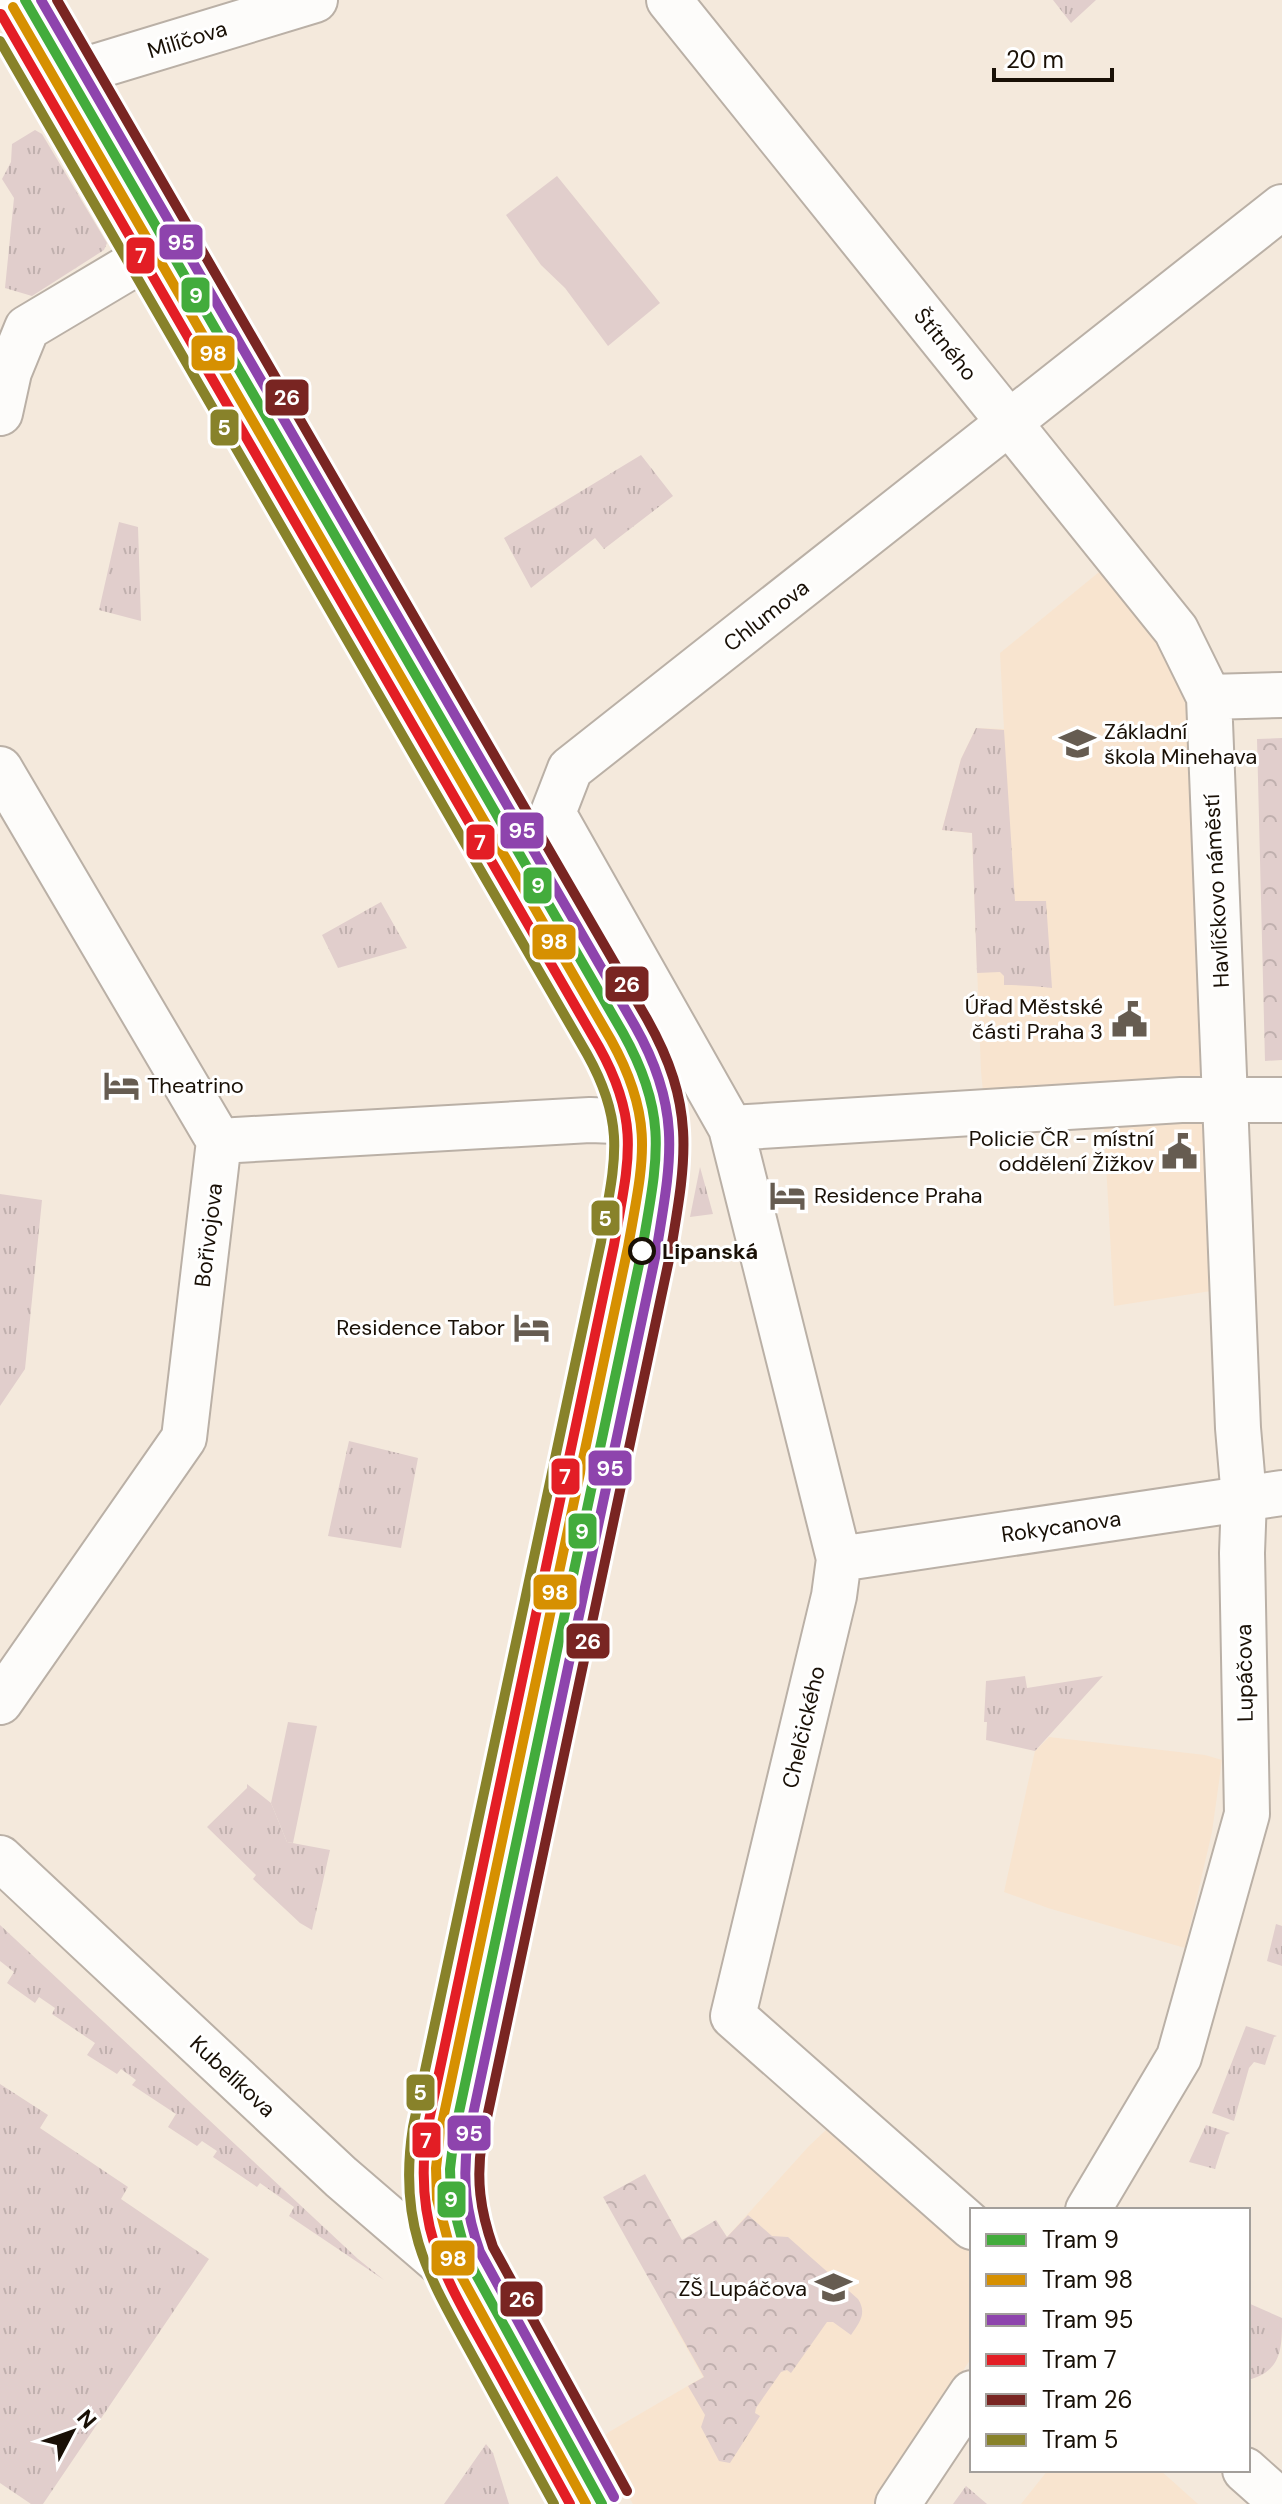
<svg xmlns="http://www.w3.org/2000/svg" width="1282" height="2504" font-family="'DM Sans',sans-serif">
	<defs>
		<pattern id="grass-tufts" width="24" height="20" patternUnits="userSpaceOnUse" patternTransform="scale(2)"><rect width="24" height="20" fill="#e1cecc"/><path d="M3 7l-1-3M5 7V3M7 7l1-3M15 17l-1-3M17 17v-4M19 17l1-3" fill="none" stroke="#c0b0ae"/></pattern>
		<pattern id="park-crowns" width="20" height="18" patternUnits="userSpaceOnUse" patternTransform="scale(2)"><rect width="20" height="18" fill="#e1cecc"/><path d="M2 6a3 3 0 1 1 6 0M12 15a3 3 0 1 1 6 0" fill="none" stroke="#c0b0ae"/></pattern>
	</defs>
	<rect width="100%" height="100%" fill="#f4e9dc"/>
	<!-- built -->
	<path fill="#f8e4cf" d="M1104,568L1170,657L1186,702L1211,1291L1114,1306L1104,1128L987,1134L981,1071L972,833L942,830L961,759L976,728L1004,729L1000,653Z
		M1049,1737L1205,1755L1222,1760L1212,1832L1185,1948L1048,1908L1004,1892L1035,1751Z
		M827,2129L972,2253V2357L875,2504H633L597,2442L609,2432L703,2377L672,2322L726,2238L809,2146Z
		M1048,2470H1160L1198,2504H1021Z"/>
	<!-- grass -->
	<path fill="url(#grass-tufts)" d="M1053,0H1096L1071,23Z
		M35,130L42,134L107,243L104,250L32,296L5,288L14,198L2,179L11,162L12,144Z
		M641,455L673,496L604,549L595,538L531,588L504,538Z
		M119,522L138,527L141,621L99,610Z
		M976,728L1004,730L1015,901H1046L1052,988C1036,986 1021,985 1004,985V976L1000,972L977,973L972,833L942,830L961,759Z
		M381,902L407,948L338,968L322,935Z
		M700,1167L713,1214L690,1217Z
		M0,1194L42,1200L25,1369L0,1406Z
		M349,1441L418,1458L401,1548L328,1536Z
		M1025,1676L1027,1688L1103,1676L1035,1751L986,1740L987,1722H984L986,1681Z
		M247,1784L271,1803L287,1842L330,1850L312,1930L300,1923L253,1879L256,1875L207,1827L247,1788Z
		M1276,1924L1282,1926V1966L1267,1961Z
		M0,1925L358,2259L384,2280L289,2216L294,2207L260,2183L257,2187L213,2157L217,2151L202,2141L197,2146L168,2127L176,2114L132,2085L136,2080L121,2069L117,2074L87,2055L95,2043L52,2014L55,2008L39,1997L35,2003L7,1983L14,1972L0,1961Z
		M1246,2026L1277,2036L1274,2037L1265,2065L1254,2062L1249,2068L1234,2121L1212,2113Z
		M0,2084L48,2115L40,2128L128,2187L121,2199L209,2259L43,2504H31L0,2483Z
		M1206,2125L1230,2133L1226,2135L1215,2169L1189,2162Z
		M1248,2303L1282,2318C1282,2349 1282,2371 1248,2380Z
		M486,2444L493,2453L509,2504H444Z
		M966,2486L987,2504H953Z"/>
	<!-- park -->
	<path fill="url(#park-crowns)" d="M1282,738V1060L1265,1061L1257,739Z
		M645,2174L682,2240L716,2220L727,2237L748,2215L772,2236L788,2237L858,2299C867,2313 860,2322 851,2335L833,2322H827L791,2373L787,2370L781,2372L756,2408L755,2413L760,2416L730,2463L719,2461L701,2427L705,2415L688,2386L704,2377L603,2197Z"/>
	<!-- garden -->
	<path fill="#e1cecc" d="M557,176L660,303L608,346L565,288L541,265L506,215Z
		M288,1722L317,1726L293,1843L287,1842L271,1803Z"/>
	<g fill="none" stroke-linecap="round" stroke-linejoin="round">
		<defs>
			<path id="minor" d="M669,0L1176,630L1209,697L1238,1428L1244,1498L1242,1553L1247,1814L1179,2057L1088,2210
				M58,78L315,0
				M0,413L9,372L27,328L158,250
				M1209,697L1282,695
				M0,769L219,1141L184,1438L0,1702
				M731,1128L1181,1100H1282
				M219,1141L590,1120L643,1122
				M839,1559L1282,1493
				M0,1858L341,2177L471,2289
				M972,2227L733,2016L834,1596L839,1559L731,1128L553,813L570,769L1282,207
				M1245,2470L1282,2503
				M898,2504L972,2393"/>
			<path id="tertiary" d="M13,0L458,764L627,1061C642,1105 647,1145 642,1191L540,1691L442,2144L439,2192L445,2230L471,2289L575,2482L590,2504"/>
		</defs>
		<!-- minor casing -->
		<use href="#minor" stroke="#bab0a6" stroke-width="48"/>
		<!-- tertiary casing -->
		<use href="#tertiary" stroke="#bab0a6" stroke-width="48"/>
		<!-- minor -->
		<use href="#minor" stroke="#fdfcfa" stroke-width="44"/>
		<!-- tertiary -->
		<use href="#tertiary" stroke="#fdfcfa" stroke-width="44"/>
		<defs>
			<path id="tram-1" d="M25,0L623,1033C670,1117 657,1160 642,1250L454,2136L450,2169L451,2198L467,2258L602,2504"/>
			<path id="tram-2" d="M13,7L611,1040C656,1121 643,1162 628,1247L440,2133L436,2168L437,2199L454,2263L586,2504"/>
			<path id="tram-3" d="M41,0L635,1026C683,1111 671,1161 656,1253L468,2138C462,2179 466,2213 480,2252L614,2497"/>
			<path id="tram-4" d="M1,14L599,1047C642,1124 628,1163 614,1245L427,2130C412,2230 448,2282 494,2365C519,2411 545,2458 570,2504"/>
			<path id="tram-5" d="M57,0L647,1019C697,1108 686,1160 670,1255L482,2141C476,2179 480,2210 493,2247L627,2491"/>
			<path id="tram-6" d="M0,41L587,1054C628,1127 614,1164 601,1242L413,2127C397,2230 430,2278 477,2364C503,2411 528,2457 554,2504"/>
		</defs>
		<!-- tram-1 casing -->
		<use href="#tram-1" stroke="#fff" stroke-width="16"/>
		<!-- tram-2 casing -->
		<use href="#tram-2" stroke="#fff" stroke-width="16"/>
		<!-- tram-3 casing -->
		<use href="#tram-3" stroke="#fff" stroke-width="16"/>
		<!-- tram-4 casing -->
		<use href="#tram-4" stroke="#fff" stroke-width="16"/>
		<!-- tram-5 casing -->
		<use href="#tram-5" stroke="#fff" stroke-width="16"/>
		<!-- tram-6 casing -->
		<use href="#tram-6" stroke="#fff" stroke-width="16"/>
		<!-- tram-1 -->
		<use href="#tram-1" stroke="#43ac3c" stroke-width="10"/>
		<!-- tram-2 -->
		<use href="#tram-2" stroke="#d69001" stroke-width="10"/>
		<!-- tram-3 -->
		<use href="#tram-3" stroke="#8e44ad" stroke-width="10"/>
		<!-- tram-4 -->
		<use href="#tram-4" stroke="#e31e25" stroke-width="10"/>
		<!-- tram-5 -->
		<use href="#tram-5" stroke="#792522" stroke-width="10"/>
		<!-- tram-6 -->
		<use href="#tram-6" stroke="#88822a" stroke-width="10"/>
	</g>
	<!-- icons -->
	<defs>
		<symbol id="school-bare" viewBox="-9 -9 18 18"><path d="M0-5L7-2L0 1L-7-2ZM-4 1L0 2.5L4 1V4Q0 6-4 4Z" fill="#665c51" stroke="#fff" stroke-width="2.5" paint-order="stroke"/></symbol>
		<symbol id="civic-bare" viewBox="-9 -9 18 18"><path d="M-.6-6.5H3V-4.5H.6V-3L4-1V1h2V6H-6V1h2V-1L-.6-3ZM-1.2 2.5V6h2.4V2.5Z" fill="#665c51" stroke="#fff" stroke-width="2.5" paint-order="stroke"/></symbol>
		<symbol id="hotel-bare" viewBox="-9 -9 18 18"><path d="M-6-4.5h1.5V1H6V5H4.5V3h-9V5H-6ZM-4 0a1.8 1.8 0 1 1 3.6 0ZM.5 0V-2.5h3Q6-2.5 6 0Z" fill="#665c51" stroke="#fff" stroke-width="2.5" paint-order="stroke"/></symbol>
	</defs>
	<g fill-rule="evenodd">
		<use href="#school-bare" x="1052" y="718" width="51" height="51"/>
		<use href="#civic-bare" x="1104" y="994" width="51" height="51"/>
		<use href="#hotel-bare" x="96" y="1060" width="51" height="51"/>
		<use href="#civic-bare" x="1154" y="1126" width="51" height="51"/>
		<use href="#hotel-bare" x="762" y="1170" width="51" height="51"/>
		<use href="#hotel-bare" x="506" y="1302" width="51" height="51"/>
		<use href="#school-bare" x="808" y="2262" width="51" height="51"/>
	</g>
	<!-- markers -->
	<circle fill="#fff" stroke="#191006" stroke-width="4" cx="642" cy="1251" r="12"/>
	<g text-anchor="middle" stroke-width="6" stroke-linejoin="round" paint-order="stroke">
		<!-- street labels -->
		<g font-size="22" fill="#191006" stroke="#fff">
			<text transform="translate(187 39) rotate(-17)" y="8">Milíčova</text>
			<text transform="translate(946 344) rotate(51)" y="8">Štítného</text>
			<text transform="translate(766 615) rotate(-38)" y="8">Chlumova</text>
			<text transform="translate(1216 891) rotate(-93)" y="8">Havlíčkovo náměstí</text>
			<text transform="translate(208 1235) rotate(-83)" y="8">Bořivojova</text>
			<text transform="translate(1061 1526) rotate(-8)" y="8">Rokycanova</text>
			<text transform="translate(1244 1673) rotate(-91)" y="8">Lupáčova</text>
			<text transform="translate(803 1727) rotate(-77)" y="8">Chelčického</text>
			<text transform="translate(233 2076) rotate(43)" y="8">Kubelíkova</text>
		</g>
		<!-- poi labels -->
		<g font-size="22" fill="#191006" stroke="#fff" text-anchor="end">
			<text x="1104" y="739" text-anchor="start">Základní<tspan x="1104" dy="25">škola Minehava</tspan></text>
			<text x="1103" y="1014">Úřad Městské<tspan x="1103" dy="25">části Praha 3</tspan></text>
			<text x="147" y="1093" text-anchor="start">Theatrino</text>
			<text x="1154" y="1146">Policie ČR - místní<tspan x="1154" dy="25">oddělení Žižkov</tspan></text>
			<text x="814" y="1203" text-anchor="start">Residence Praha</text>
			<text x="505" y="1335">Residence Tabor</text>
			<text x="807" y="2296">ZŠ Lupáčova</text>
		</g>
		<!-- stop labels -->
		<g font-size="22" font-weight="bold" fill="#191006" stroke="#fff" text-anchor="start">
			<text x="662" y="1259">Lipanská</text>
		</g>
	</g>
	<g stroke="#fff" stroke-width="3">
		<rect x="158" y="223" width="46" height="38" rx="8" fill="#8e44ad"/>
		<rect x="125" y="236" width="31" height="39" rx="8" fill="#e31e25"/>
		<rect x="180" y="276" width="31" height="38" rx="8" fill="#43ac3c"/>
		<rect x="190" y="334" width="46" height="38" rx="8" fill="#d69001"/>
		<rect x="264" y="378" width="46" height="39" rx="8" fill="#792522"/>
		<rect x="209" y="408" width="31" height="39" rx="8" fill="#88822a"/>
		<rect x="499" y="811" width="46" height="39" rx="8" fill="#8e44ad"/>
		<rect x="465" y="823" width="31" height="38" rx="8" fill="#e31e25"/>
		<rect x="522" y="866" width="31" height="39" rx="8" fill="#43ac3c"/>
		<rect x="531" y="923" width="46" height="38" rx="8" fill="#d69001"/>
		<rect x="604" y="965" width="46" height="38" rx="8" fill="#792522"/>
		<rect x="590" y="1199" width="31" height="38" rx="8" fill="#88822a"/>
		<rect x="587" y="1449" width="46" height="38" rx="8" fill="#8e44ad"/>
		<rect x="550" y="1457" width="31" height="39" rx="8" fill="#e31e25"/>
		<rect x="567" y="1512" width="31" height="38" rx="8" fill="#43ac3c"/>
		<rect x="532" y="1573" width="46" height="38" rx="8" fill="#d69001"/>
		<rect x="565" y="1622" width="46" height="38" rx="8" fill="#792522"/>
		<rect x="405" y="2073" width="31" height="39" rx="8" fill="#88822a"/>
		<rect x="446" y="2114" width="46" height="38" rx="8" fill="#8e44ad"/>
		<rect x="411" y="2121" width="31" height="38" rx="8" fill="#e31e25"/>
		<rect x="436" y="2180" width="31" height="39" rx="8" fill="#43ac3c"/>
		<rect x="430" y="2239" width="46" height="38" rx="8" fill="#d69001"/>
		<rect x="499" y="2280" width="45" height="38" rx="8" fill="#792522"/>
	</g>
	<g font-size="22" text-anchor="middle" font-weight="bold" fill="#fff">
		<text x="181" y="250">95</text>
		<text x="141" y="263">7</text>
		<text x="196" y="303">9</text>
		<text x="213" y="361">98</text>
		<text x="287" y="405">26</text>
		<text x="224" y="435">5</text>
		<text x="522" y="838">95</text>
		<text x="480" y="850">7</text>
		<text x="538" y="893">9</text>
		<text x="554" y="949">98</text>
		<text x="627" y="992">26</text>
		<text x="605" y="1226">5</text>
		<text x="610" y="1476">95</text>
		<text x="565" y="1484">7</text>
		<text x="582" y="1539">9</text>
		<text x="555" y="1600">98</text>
		<text x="588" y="1649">26</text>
		<text x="420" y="2100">5</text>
		<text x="469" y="2141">95</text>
		<text x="426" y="2148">7</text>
		<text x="451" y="2207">9</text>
		<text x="453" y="2266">98</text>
		<text x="522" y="2307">26</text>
	</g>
	<!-- legend -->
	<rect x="970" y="2208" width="280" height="264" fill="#ffffff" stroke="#a39f9b" stroke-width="2"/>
	<rect x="986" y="2234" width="40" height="12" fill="#43ac3c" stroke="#a39f9b" stroke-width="2"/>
	<text x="1042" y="2248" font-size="24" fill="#191006">Tram 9</text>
	<rect x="986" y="2274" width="40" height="12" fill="#d69001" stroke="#a39f9b" stroke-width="2"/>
	<text x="1042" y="2288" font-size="24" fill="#191006">Tram 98</text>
	<rect x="986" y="2314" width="40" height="12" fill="#8e44ad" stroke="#a39f9b" stroke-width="2"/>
	<text x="1042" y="2328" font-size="24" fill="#191006">Tram 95</text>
	<rect x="986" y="2354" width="40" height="12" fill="#e31e25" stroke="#a39f9b" stroke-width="2"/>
	<text x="1042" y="2368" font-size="24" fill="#191006">Tram 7</text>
	<rect x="986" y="2394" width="40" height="12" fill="#792522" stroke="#a39f9b" stroke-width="2"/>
	<text x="1042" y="2408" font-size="24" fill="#191006">Tram 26</text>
	<rect x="986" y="2434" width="40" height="12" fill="#88822a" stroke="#a39f9b" stroke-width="2"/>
	<text x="1042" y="2448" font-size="24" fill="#191006">Tram 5</text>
	<!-- north arrow -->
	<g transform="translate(72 2432) rotate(49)" stroke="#ffffff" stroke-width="6" paint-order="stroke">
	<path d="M0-6L14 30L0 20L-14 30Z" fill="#191006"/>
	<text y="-12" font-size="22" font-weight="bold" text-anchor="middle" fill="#191006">N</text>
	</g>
	<!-- scale -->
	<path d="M994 68v12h118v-12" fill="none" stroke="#191006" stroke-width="4"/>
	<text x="1006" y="68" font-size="24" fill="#191006" stroke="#ffffff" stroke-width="6" paint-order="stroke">20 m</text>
</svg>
